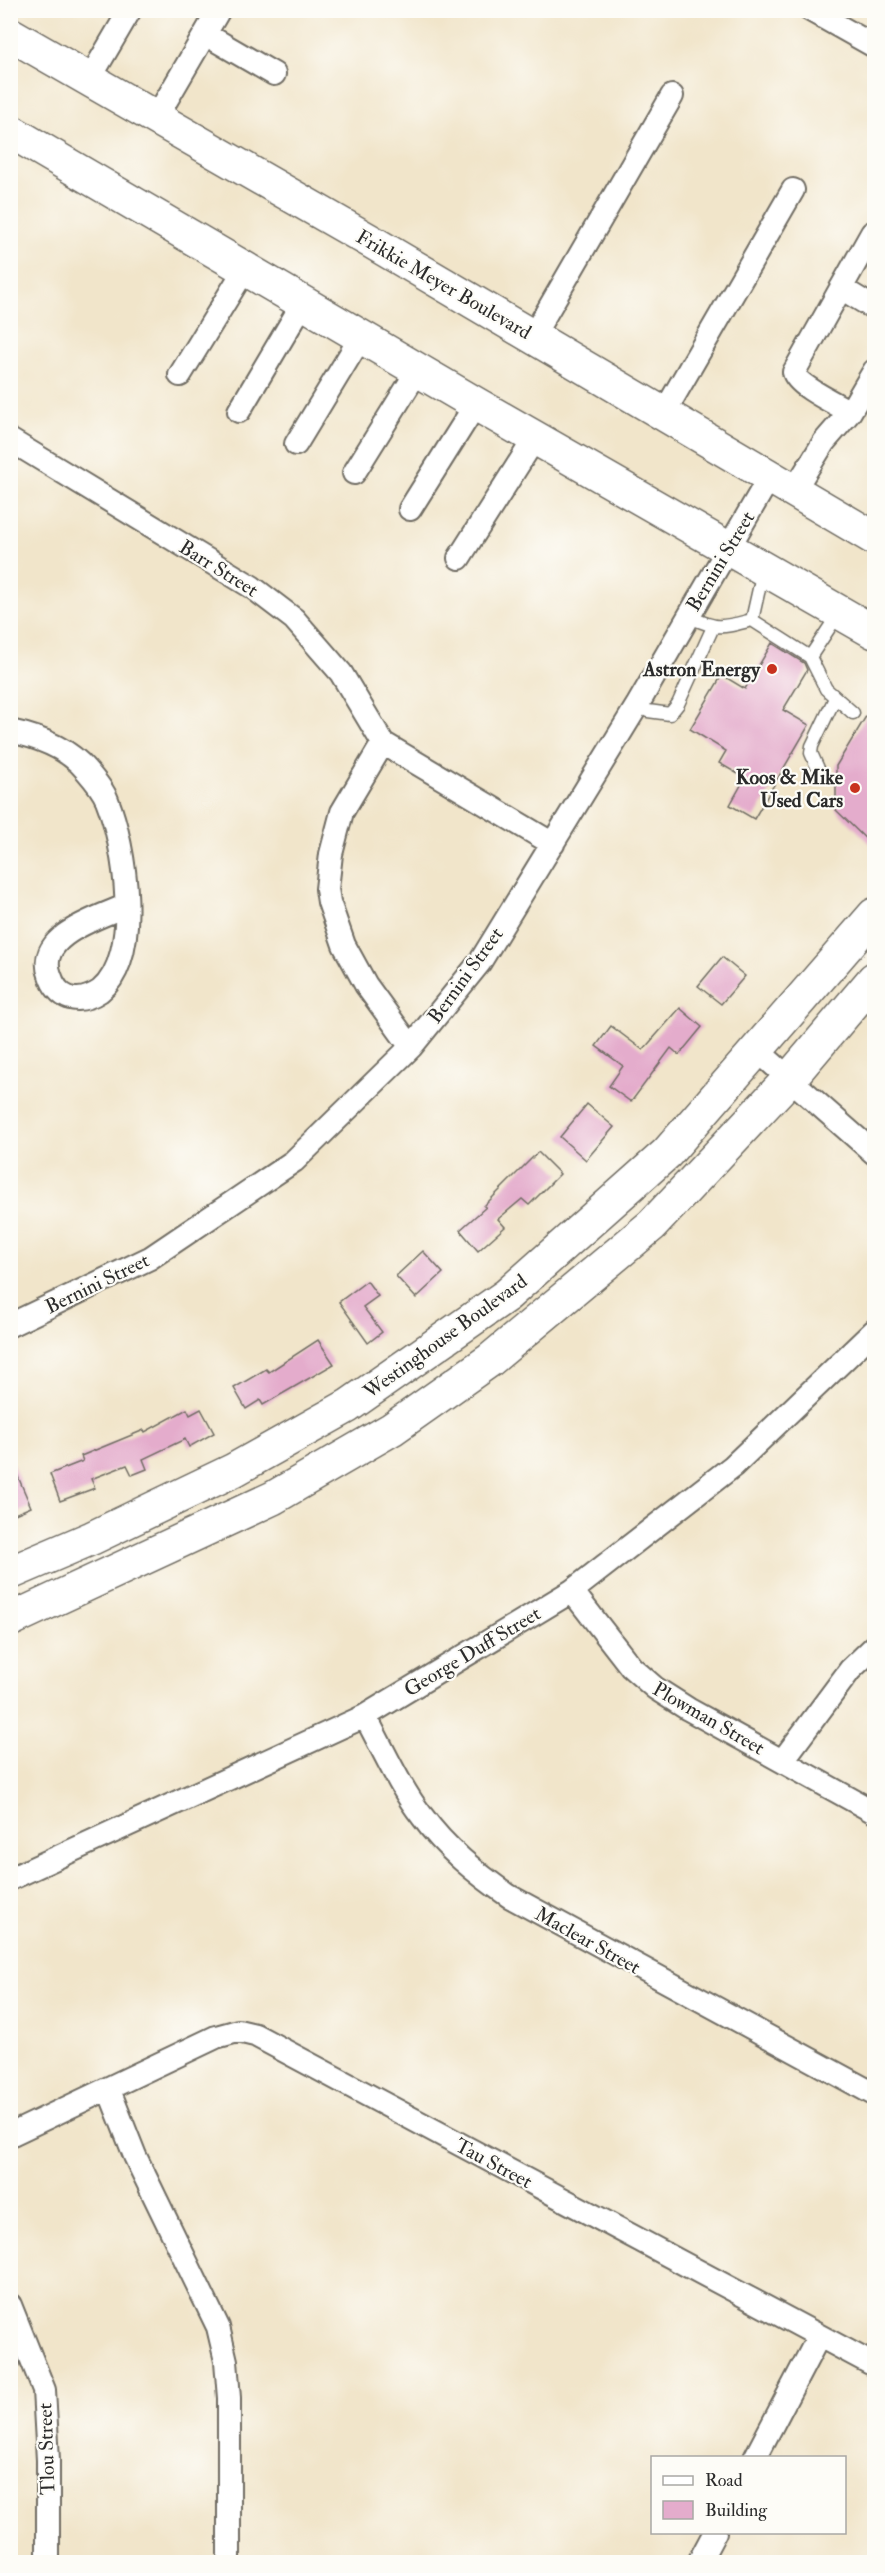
<svg xmlns="http://www.w3.org/2000/svg" width="885" height="2573" font-family="'IM FELL Double Pica',serif">
	<rect width="100%" height="100%" fill="#fdfcf7"/>
	<filter id="ink" filterUnits="userSpaceOnUse"><feTurbulence type="fractalNoise" baseFrequency=".0167" numOctaves="2"/><feDisplacementMap in="SourceGraphic" scale="12" xChannelSelector="R" yChannelSelector="G"/><feConvolveMatrix kernelMatrix="1 2 1 2 8 2 1 2 1" color-interpolation-filters="sRGB"/></filter>
	<filter id="wash" filterUnits="userSpaceOnUse"><feTurbulence type="fractalNoise" baseFrequency=".008" numOctaves="4" result="noise"/><feDisplacementMap in="SourceGraphic" scale="24" xChannelSelector="R" yChannelSelector="G"/><feGaussianBlur stdDeviation="1.35" result="paint"/><feColorMatrix in="noise" values="0 0 0 0 0 0 0 0 0 0 0 0 0 0 0 0 0 1.4 0 .05"/><feComposite in="paint" operator="in"/></filter>
	<g filter="url(#wash)">
		<rect width="100%" height="100%" fill="#f1e5ca"/>
		<g id="blocks">
			<!-- building -->
			<path fill="#e4accc" d="M772,643L804,663L807,670L783,710L809,725L754,819L730,805L745,778L719,763L726,751L690,729L722,675L745,689Z
				M874,703V847L836,810V766Z
				M722,957L745,976L721,1004L698,986Z
				M680,1008L702,1027L679,1055L671,1048L631,1102L609,1086L623,1066L596,1046L611,1026L643,1050Z
				M587,1104L614,1127L586,1160L560,1137Z
				M538,1152L560,1174L529,1205L522,1199L498,1219L505,1227L478,1251L460,1230L486,1207L484,1206Z
				M423,1251L443,1273L416,1298L396,1276Z
				M367,1281L378,1296L363,1307L382,1332L368,1343L339,1302Z
				M318,1340L334,1364L263,1405L260,1400L246,1409L234,1388L266,1369L269,1372Z
				M187,1409L190,1415L201,1409L214,1433L189,1447L185,1439L143,1459L147,1469L132,1475L127,1465L91,1479L95,1488L60,1501L50,1474L83,1461L81,1456L144,1430L145,1432Z
				M10,1458L31,1507L10,1516Z"/>
		</g>
	</g>
	<g filter="url(#ink)">
		<use href="#blocks" fill-opacity="0" stroke="#706c63" stroke-width="1.5"/>
		<g fill="none" stroke-linecap="round" stroke-linejoin="round">
			<defs>
				<path id="lane" d="M763,571L752,620L810,657L826,689L853,713
					M687,616C719,630 720,628 752,620
					M810,657L839,613
					M638,704L648,711L670,714L678,704L713,627
					M820,773L811,753L812,746L835,698"/>
				<path id="street" d="M810,10L874,46
					M205,34L274,74
					M89,80L130,10
					M156,118L219,10
					M841,288L874,308
					M533,336L672,96
					M180,375L245,269
					M239,411L303,303
					M850,412C837,404 797,386 794,372L872,233
					M664,413L793,190
					M10,440L252,587L294,619L341,673L383,743L553,844
					M296,444L361,337
					M354,473L418,370
					M793,492L824,442L850,412L874,371
					M410,509L476,404
					M459,558L535,438
					M10,731C38,737 68,748 86,770C93,778 103,790 107,800C125,845 143,956 100,991C91,997 81,1001 70,998C60,995 53,985 50,975C35,936 98,918 125,906
					M383,743L342,812L331,854L327,889L329,902L344,945L366,985L411,1047
					M758,1051L874,1153
					M10,1325L150,1258L294,1161L411,1047L480,962L638,704L769,478
					M572,1591L631,1667L655,1688L688,1709L874,1812
					M365,1716C382,1747 400,1788 422,1816C446,1849 476,1873 509,1896L874,2094
					M783,1760L850,1670L874,1647
					M10,1879L365,1716L572,1591L733,1466L874,1331
					M109,2090L135,2156L218,2327L226,2361L229,2398V2562
					M10,2135L216,2037L238,2031L255,2035L874,2365
					M10,2305L44,2390L48,2460V2562
					M755,2458L819,2336
					M699,2562L715,2532"/>
				<path id="secondary" d="M10,34L372,242L874,538
					M10,131L476,404L874,632
					M10,1573L92,1538L234,1470L348,1406L507,1295L667,1153L874,915
					M10,1620L273,1498L392,1429L490,1360L652,1225L790,1078L874,979"/>
			</defs>
			<!-- lane casing -->
			<use href="#lane" stroke="#706c63" stroke-width="15"/>
			<!-- street casing -->
			<use href="#street" stroke="#706c63" stroke-width="26"/>
			<!-- secondary casing -->
			<use href="#secondary" stroke="#706c63" stroke-width="36"/>
			<!-- lane -->
			<use href="#lane" stroke="#fff" stroke-width="12"/>
			<!-- street -->
			<use href="#street" stroke="#fff" stroke-width="22"/>
			<!-- secondary -->
			<use href="#secondary" stroke="#fff" stroke-width="33"/>
		</g>
	</g>
	<!-- markers -->
	<g fill="#c8321e" stroke="#fdfcf7" stroke-width="2">
		<circle cx="772" cy="669" r="6"/>
		<circle cx="855" cy="788" r="6"/>
	</g>
	<g text-anchor="middle" stroke-width="4.5" stroke-linejoin="round" paint-order="stroke">
		<!-- street labels -->
		<g font-size="20" fill="#2b2b2b" stroke="#fdfcf7">
			<text transform="translate(444 284) rotate(30)" y="7">Frikkie Meyer Boulevard</text>
			<text transform="translate(720 561) rotate(-59)" y="7">Bernini Street</text>
			<text transform="translate(219 568) rotate(32)" y="7">Barr Street</text>
			<text transform="translate(465 975) rotate(-54)" y="7">Bernini Street</text>
			<text transform="translate(97 1283) rotate(-26)" y="7">Bernini Street</text>
			<text transform="translate(445 1336) rotate(-36)" y="7">Westinghouse Boulevard</text>
			<text transform="translate(472 1651) rotate(-31)" y="7">George Duff Street</text>
			<text transform="translate(709 1718) rotate(30)" y="7">Plowman Street</text>
			<text transform="translate(588 1940) rotate(29)" y="7">Maclear Street</text>
			<text transform="translate(494 2163) rotate(28)" y="7">Tau Street</text>
			<text transform="translate(46 2449) rotate(-92)" y="7">Tlou Street</text>
		</g>
		<!-- poi labels -->
		<g font-size="20" font-weight="bold" fill="#2b2b2b" stroke="#fdfcf7" text-anchor="end">
			<text x="760" y="676">Astron Energy</text>
			<text x="843" y="784">Koos &amp; Mike<tspan x="843" dy="23">Used Cars</tspan></text>
		</g>
	</g>
	<!-- margin -->
	<rect width="885" height="2573" fill="none" stroke="#fdfcf7" stroke-width="36"/>
	<!-- legend -->
	<rect x="651" y="2456" width="195" height="78" fill="#fdfcf7" stroke="#a9a8a5" stroke-width="1.5"/>
	<rect x="663" y="2476" width="30" height="9" fill="#ffffff" stroke="#a9a8a5" stroke-width="1.5"/>
	<text x="705" y="2486" font-size="18" fill="#2b2b2b">Road</text>
	<rect x="663" y="2501" width="30" height="18" fill="#e4accc" stroke="#a9a8a5" stroke-width="1.5"/>
	<text x="705" y="2516" font-size="18" fill="#2b2b2b">Building</text>
</svg>
